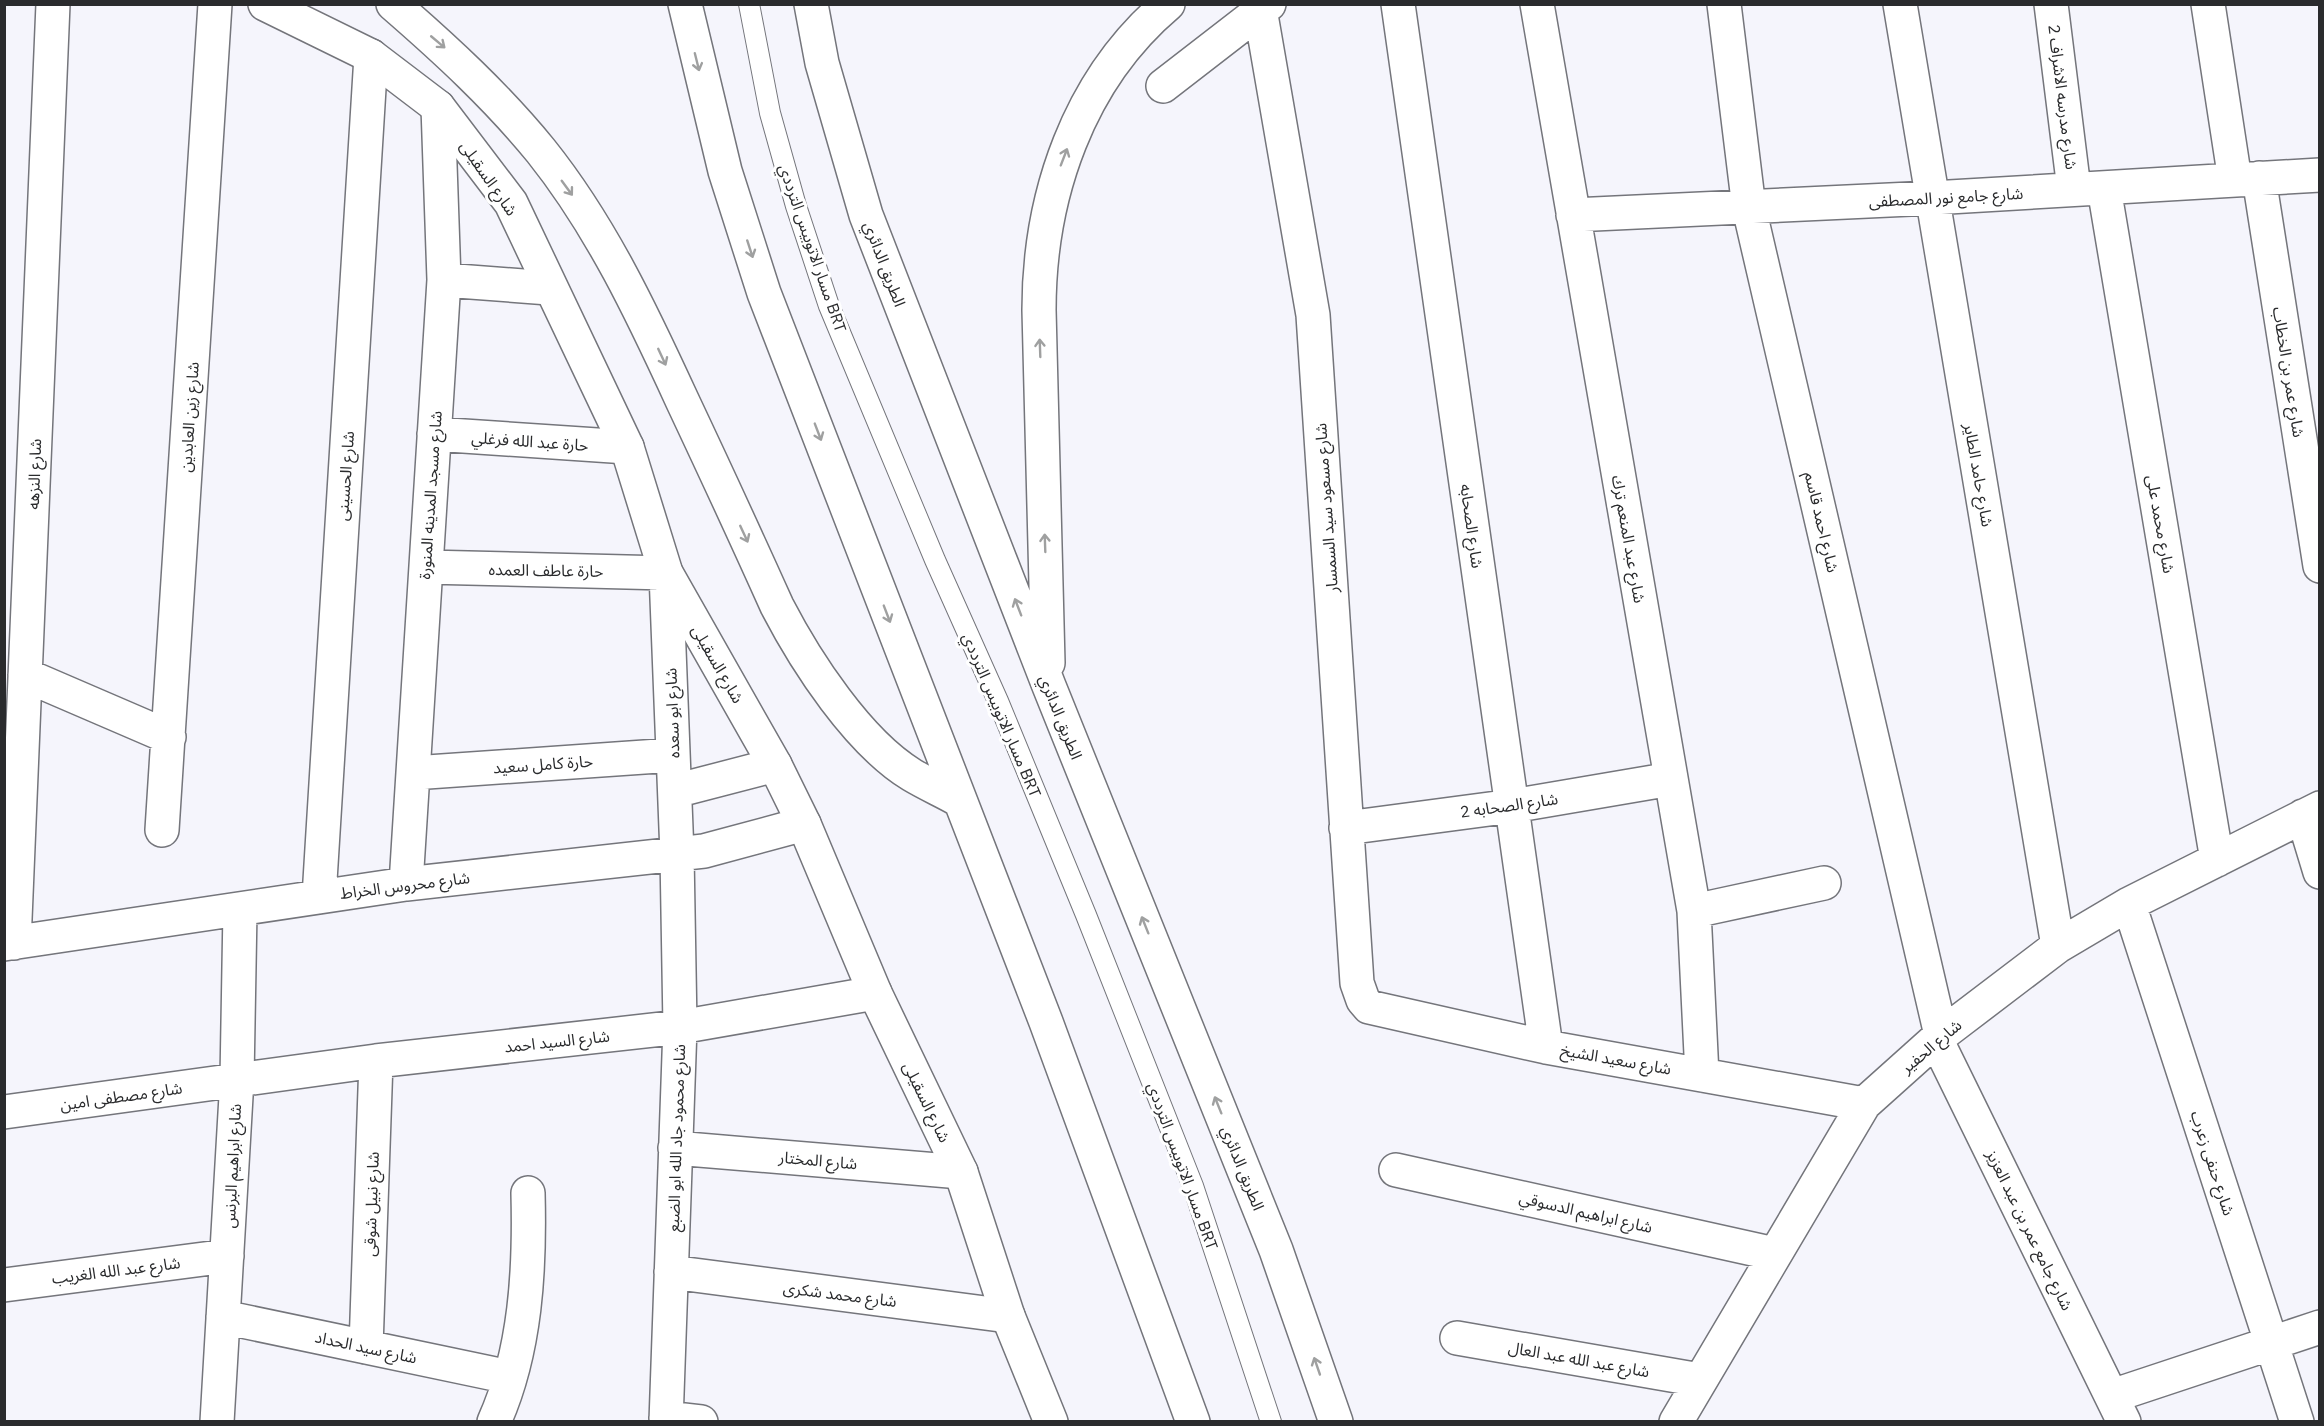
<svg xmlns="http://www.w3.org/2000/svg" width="2324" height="1426" font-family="'IBM Plex Sans','Noto Sans Arabic',sans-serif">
	<rect width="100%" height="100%" fill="#f5f5fc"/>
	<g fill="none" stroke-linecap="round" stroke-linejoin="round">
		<defs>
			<path id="lane" d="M749,4L770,113L796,206L829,306L935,560L998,701L1086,915L1193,1186L1271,1422"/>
			<path id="street" d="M1398,4L1546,1047
				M1537,4L1694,911L1702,1075
				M1724,4L1749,208L1941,1035
				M1900,4L2058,946
				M2051,4L2074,189
				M2208,4L2235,180
				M1260,9L1313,315L1357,983L1363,1000L1369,1007L1546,1047L1864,1104
				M1163,86L1269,4
				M2259,178L2320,566
				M2104,188L2217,860
				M1573,215L1932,198L2320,175
				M444,280L549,288
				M434,434L627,447
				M426,567L666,573L677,854L680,1027L666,1422
				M25,675L169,737
				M413,773L673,755
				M675,791L775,765
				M2303,816L2320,872
				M1346,828L1512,806L1671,779
				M162,830L215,4
				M406,884L444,280L438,107
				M319,897L371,56
				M2129,904L2297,1422
				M1694,911L1824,883
				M14,943L53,4
				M4,944L406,884L704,851L804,824
				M1936,1039L2124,1422
				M4,1112L376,1061L680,1027L875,993
				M675,1148L961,1172
				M1396,1170L1775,1254
				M671,1272L1008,1316
				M4,1285L227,1256
				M223,1317L509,1377
				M1457,1338L1700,1380
				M366,1347L376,1061
				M2112,1396L2320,1327
				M666,1418L701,1422
				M217,1422L237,1079L240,910
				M494,1422C526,1351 530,1269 528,1193
				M1676,1422L1864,1104L1941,1035L2058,946L2129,904L2320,808"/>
			<path id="secondary" d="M265,4L371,56L438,107L511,203L627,447L666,573L775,765L804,824L875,993L961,1172L1008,1316L1051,1422"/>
			<path id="highway" d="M393,4C446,50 497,97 541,151C601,226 642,313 682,400C714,468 746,537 777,606C806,662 858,742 912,775C927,784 943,791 957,799
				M685,4L725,171L764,293L1046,1022L1193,1422
				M811,4L822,63L866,215L1049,686L1276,1250L1336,1422
				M1048,663L1039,310C1039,196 1078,80 1168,4"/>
		</defs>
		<!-- lane casing -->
		<use href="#lane" stroke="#74757b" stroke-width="22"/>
		<!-- street casing -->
		<use href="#street" stroke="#74757b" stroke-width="36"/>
		<!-- secondary casing -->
		<use href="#secondary" stroke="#74757b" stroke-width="36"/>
		<!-- highway casing -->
		<use href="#highway" stroke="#74757b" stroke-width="36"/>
		<!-- lane -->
		<use href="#lane" stroke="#fff" stroke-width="20"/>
		<!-- street -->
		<use href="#street" stroke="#fff" stroke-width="33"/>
		<!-- secondary -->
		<use href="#secondary" stroke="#fff" stroke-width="33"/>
		<!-- highway -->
		<use href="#highway" stroke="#fff" stroke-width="33"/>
	</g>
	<!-- one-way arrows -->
	<defs><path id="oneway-shaft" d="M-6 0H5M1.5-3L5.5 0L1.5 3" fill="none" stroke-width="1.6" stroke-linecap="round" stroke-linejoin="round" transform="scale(1.5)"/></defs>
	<g stroke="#9fa0a0">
		<use href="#oneway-shaft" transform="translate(438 42) rotate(40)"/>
		<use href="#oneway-shaft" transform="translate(697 62) rotate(76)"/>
		<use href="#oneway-shaft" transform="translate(1064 157) rotate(-69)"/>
		<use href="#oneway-shaft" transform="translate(567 188) rotate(54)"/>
		<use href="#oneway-shaft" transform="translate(750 249) rotate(72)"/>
		<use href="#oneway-shaft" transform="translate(1040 348) rotate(-92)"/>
		<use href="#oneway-shaft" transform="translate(662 357) rotate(65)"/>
		<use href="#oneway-shaft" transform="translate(818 432) rotate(69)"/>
		<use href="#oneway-shaft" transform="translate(744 534) rotate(65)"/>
		<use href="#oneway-shaft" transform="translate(1045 543) rotate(-92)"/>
		<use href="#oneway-shaft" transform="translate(1018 607) rotate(-111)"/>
		<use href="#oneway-shaft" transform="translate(887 614) rotate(69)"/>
		<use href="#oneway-shaft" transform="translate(1145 925) rotate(-112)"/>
		<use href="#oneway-shaft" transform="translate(1218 1105) rotate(-112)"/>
		<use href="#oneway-shaft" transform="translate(1317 1366) rotate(-109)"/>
	</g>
	<g text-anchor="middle" stroke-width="6" stroke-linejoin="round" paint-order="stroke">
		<!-- street labels -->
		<g font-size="16" fill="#2a2b2d" stroke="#fff">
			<text transform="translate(2063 97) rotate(83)" y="6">شارع مدرسه الاشراف 2</text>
			<text transform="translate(489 178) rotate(55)" y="6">شارع السقيلى</text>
			<text transform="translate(1946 197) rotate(-3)" y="6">شارع جامع نور المصطفى</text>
			<text transform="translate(813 248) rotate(71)" y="6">مسار الاتوبيس الترددي BRT</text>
			<text transform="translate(885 264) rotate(69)" y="6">الطريق الدائري</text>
			<text transform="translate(2289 372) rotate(81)" y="6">شارع عمر بن الخطاب</text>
			<text transform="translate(189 417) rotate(-86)" y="6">شارع زين العابدين</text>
			<text transform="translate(530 441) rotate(4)" y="6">حارة عبد الله فرغلي</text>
			<text transform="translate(34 474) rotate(-88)" y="6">شارع النزهه</text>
			<text transform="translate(1979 475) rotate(80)" y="6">شارع حامد الطاير</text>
			<text transform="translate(345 476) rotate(-86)" y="6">شارع الحسينى</text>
			<text transform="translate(430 495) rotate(-86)" y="6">شارع مسجد المدينه المنورة</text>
			<text transform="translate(1326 508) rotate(-94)" y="6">شارع مسعود سيد السمسار</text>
			<text transform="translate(1822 522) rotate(77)" y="6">شارع احمد قاسم</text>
			<text transform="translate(2161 524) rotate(80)" y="6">شارع محمد على</text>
			<text transform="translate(1472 526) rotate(82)" y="6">شارع الصحابه</text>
			<text transform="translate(1629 539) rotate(80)" y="6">شارع عبد المنعم ترك</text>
			<text transform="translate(546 570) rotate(1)" y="6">حارة عاطف العمده</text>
			<text transform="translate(718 664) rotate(60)" y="6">شارع السقيلى</text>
			<text transform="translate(672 713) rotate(-92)" y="6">شارع ابو سعده</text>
			<text transform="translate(1002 715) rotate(67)" y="6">مسار الاتوبيس الترددي BRT</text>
			<text transform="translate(1061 717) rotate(68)" y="6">الطريق الدائري</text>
			<text transform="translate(543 764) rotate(-4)" y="6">حارة كامل سعيد</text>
			<text transform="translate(1509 805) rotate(-8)" y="6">شارع الصحابه 2</text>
			<text transform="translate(405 885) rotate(-7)" y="6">شارع محروس الخراط</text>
			<text transform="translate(557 1041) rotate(-6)" y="6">شارع السيد احمد</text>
			<text transform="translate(1931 1046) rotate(-40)" y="6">شارع الحفير</text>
			<text transform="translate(1616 1059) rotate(10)" y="6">شارع سعيد الشيخ</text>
			<text transform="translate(121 1096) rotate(-8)" y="6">شارع مصطفى امين</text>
			<text transform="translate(927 1102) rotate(64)" y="6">شارع السقيلى</text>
			<text transform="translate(676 1138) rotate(-88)" y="6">شارع محمود جاد الله ابو الضبع</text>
			<text transform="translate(818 1160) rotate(5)" y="6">شارع المختار</text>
			<text transform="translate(2213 1163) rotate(72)" y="6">شارع حنفى زعرب</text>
			<text transform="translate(232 1166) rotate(-87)" y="6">شارع ابراهيم البرنس</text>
			<text transform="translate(1183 1166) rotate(70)" y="6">مسار الاتوبيس الترددي BRT</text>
			<text transform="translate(1243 1168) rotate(68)" y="6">الطريق الدائري</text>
			<text transform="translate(371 1204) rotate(-88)" y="6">شارع نبيل شوقى</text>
			<text transform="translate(1586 1212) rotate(13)" y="6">شارع ابراهيم الدسوقي</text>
			<text transform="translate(2030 1230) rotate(64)" y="6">شارع جامع عمر بن عبد العزيز</text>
			<text transform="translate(116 1270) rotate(-7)" y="6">شارع عبد الله الغريب</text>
			<text transform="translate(840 1294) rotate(7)" y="6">شارع محمد شكرى</text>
			<text transform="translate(366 1347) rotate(12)" y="6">شارع سيد الحداد</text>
			<text transform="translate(1579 1359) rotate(10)" y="6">شارع عبد الله عبد العال</text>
		</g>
	</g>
	<!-- border -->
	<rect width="2324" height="1426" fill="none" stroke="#2a2b2d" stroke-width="12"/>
</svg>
